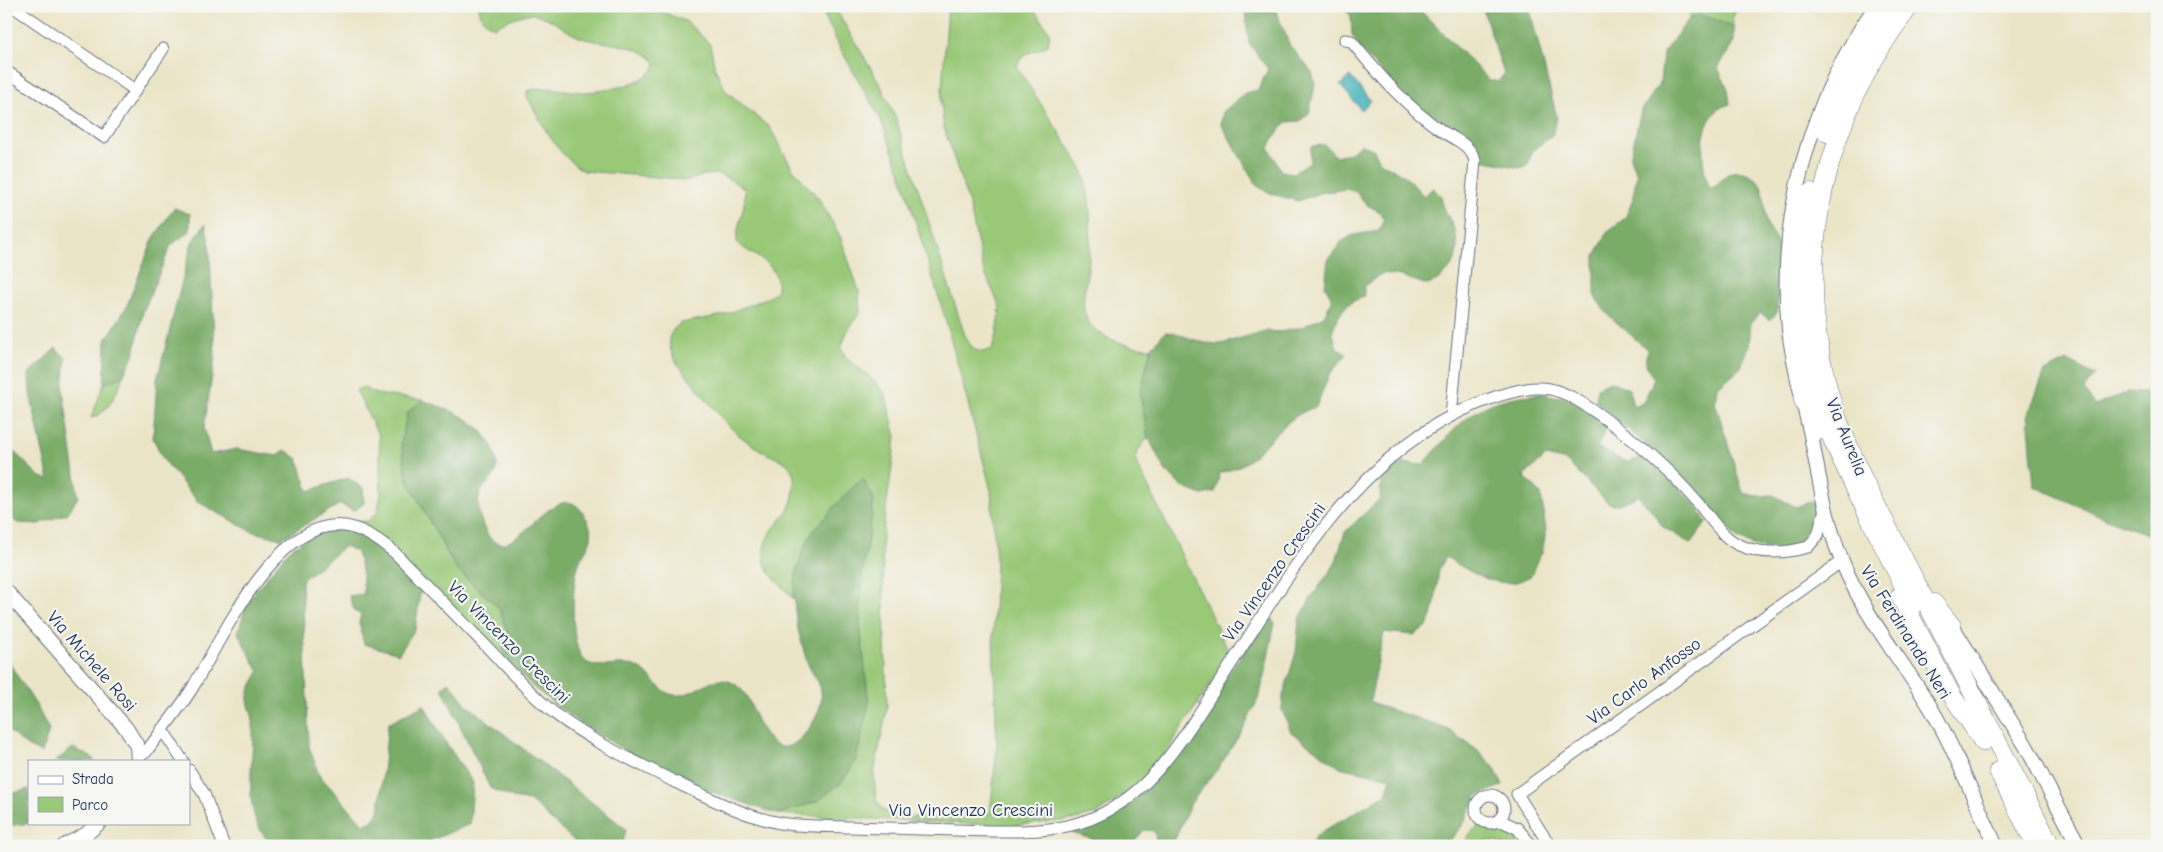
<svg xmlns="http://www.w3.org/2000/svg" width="2163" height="852" font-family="'Comic Neue',sans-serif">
	<rect width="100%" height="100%" fill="#f6f6f2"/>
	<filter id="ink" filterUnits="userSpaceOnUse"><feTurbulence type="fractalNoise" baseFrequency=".02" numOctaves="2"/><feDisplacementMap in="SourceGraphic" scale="10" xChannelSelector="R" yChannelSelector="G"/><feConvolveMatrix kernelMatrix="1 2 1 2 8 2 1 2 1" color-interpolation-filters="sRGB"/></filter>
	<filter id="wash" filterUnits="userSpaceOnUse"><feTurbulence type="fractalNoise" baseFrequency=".0096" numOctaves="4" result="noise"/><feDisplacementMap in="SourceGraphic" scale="20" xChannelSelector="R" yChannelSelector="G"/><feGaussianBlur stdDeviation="1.12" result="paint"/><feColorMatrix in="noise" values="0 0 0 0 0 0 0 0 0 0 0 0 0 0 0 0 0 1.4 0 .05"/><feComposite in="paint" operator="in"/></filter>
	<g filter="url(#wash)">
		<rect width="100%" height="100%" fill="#ebe5c8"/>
		<!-- green -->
		<path fill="#99c877" stroke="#5a7c6a" d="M479,6H648L687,22L710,44L715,68L725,90L770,128L792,168L819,199L840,236L859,291L860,312L847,332L841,348L847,359L868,375L885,393L896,437L882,539L887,708L874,774L876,800L884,811L907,817L975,816L990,813L997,748L993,637L996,562L991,490L946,321L900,171L881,120L840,48L820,6H834L880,84L896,119L966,339L975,350L984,352L992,349L997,334L1000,307L983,269L970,207L944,128L941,103L948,6H1032L1050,33L1048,45C1035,53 1022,50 1017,67L1082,168C1091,196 1092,229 1089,259C1088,278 1079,301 1087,319C1096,339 1132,348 1151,348L1140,394L1148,437L1137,452L1136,462L1230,654L1163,757L1144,780L1097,814L1072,820L1007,826L777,814L818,801L841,783L860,623L861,583L874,499L862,480L797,567L793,599C785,587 769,577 765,563C758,536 780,526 790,506C794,496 797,478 791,469C786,459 770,457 762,451C752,445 740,437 731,428C712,408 695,385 677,363L671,351L669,338L673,330L681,323L724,315L769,297L777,290C780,263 755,258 737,243C736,223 748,207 744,188L731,180L718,174L704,175L687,181L669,178L584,171C557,156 541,122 527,96V91C546,84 566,92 585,92C605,91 647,85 656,65C646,42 600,45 579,37C563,30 546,12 527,14C516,16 504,22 494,27C484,22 480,18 479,6Z
			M1683,6H1738L1732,19L1734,28C1719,22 1705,13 1689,19L1690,12Z
			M123,376C117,393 109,413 91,418L104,384Z
			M363,387L376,394L422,400L407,413V479L456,569L499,608L509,636L502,651L449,603L345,521H368L377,513L381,495L379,436L356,390Z
			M1481,825C1497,824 1513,829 1520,846H1506L1495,841H1486L1477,846H1467C1464,836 1473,830 1481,825Z"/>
		<!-- forest -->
		<path fill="#7aac68" stroke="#4a6e63" d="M1244,6H1274L1290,46L1312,72L1315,85L1309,113L1300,121L1287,122L1274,137L1269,148L1281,171L1293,173L1310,162L1311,146L1325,145L1335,156L1350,153L1361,144L1374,150L1380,162L1405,176L1424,196L1433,188L1441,196C1443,212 1451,218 1455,232C1462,258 1451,274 1428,285L1401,276L1383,273L1364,286V297C1343,303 1341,313 1332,331L1337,348L1347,354L1329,375L1316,407C1288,414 1270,443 1249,460C1240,467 1230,470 1220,473L1215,492L1202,495L1182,487L1165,470L1148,437L1140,394L1151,348L1165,332L1174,333L1205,343L1221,344L1265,331L1281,332L1302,327L1324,316L1332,299L1325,286L1328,260L1341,242L1353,235L1379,231L1384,219L1379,211L1367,205L1356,192L1346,189L1319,193L1298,201L1272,194L1257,186L1221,124L1223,112L1245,93L1258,90L1268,69L1249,43Z
			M1342,6H1416L1488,79L1498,82L1504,74L1482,6H1529L1557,118L1553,134L1532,152L1528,165L1520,168L1482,160L1476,148L1427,118L1362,52L1352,35L1351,16Z
			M1699,15L1713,19L1734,28V42L1718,68L1728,89L1730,104C1698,112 1699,161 1709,186L1715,187C1724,177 1729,169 1743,172C1771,179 1761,205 1768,227C1771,233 1776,238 1777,244C1782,265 1778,291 1777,313L1769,320L1760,312L1751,323L1749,346L1741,367L1717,388L1715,402L1743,493L1756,496L1773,495L1796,507L1809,502L1818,505C1817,517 1817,528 1809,538C1793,558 1755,549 1736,537L1647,446L1596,401L1597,388L1610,381L1629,389L1633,406L1643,403L1654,379C1647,368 1643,362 1648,350L1607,314L1595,297V256L1608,231L1625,218L1632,202L1637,174L1630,158L1641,111L1660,83L1663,53L1689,19Z
			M174,208L190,214V231L171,245L143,312L134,354L123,376L104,384L106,340L126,308L153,239Z
			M205,224L209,239L215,356L204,428L211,454L237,449L277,456L285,450L298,459L308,491L348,478L363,488L364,503L354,511L340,504L281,539L251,531L198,502L163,459L153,438L157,380L192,242Z
			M56,348L66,358L63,389L78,497L68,513L38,524L17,523L6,512V444L39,476L49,480L30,393L29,373Z
			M2067,361L2095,375L2084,389L2095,406L2128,392L2157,394V537L2116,523L2034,486L2028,414L2045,372Z
			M1542,394L1571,399L1608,425L1597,447L1626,462L1648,456L1698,507L1706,523L1691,544L1663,527L1653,512L1638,496L1617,505L1608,503L1566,461L1546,456L1524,476L1541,494L1546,531L1542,552L1531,576C1526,578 1521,581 1516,582C1493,587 1465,569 1446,557L1439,569L1434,609L1428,625L1414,635L1384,632L1370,701L1379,706L1444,727L1480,752L1494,767L1503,785L1477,796L1462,826L1451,839L1440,846H1309L1318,834L1386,794L1391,778L1339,767L1291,732L1282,710L1283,696L1296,652L1299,620L1311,598L1335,564L1345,532L1380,499L1381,478L1402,463L1423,465C1463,419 1477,398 1542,394Z
			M422,400C451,410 482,420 494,451C496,457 498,464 496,471C494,478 488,482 484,487C474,499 479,517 485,530C508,578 548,483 577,506C584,512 593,528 591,538C589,547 581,556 578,566C572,585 569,646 584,660C598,673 623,659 639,668C651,674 660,694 675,695C694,697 709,675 728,681C736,683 743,690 747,697C755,712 768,762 795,743C809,733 824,709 821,691C820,681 811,673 808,664C805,657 804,650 802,644C791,609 791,573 808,540C812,531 820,523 827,516C838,502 848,490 863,479L874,499L861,583L860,623L869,704L856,761L841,783L818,801L777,814L706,790L635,757L576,720L533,687L507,660L502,651L509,636L499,608L456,569L407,479L401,442L407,413Z
			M339,528C381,537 394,558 421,588L415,629L399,654L364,644L359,623L361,614L355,612L349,596L364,594L362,570L357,552L345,546L302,580L309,746L319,775L363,824L371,822L379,812L388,724L424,705L444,740L473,783L470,824L429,841L432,846H274C238,817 255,762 253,722C253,714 247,704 248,696C249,689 255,679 259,672L238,633L247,602L290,549L316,534Z
			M1269,616L1275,623L1260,695L1244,728L1219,767L1191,803L1172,846H1156L1155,831L1144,830L1131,846H1116L1072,833L1076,829L1108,818L1128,805L1153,781Z
			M6,658L36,705L49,730L42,753L27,746L6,729Z
			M449,682L467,705L626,829L623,843L619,846H580L530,801L513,798L490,788L442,688Z
			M73,748L93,758L94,761H55Z
			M29,789V823H31L6,826V795Z"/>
		<!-- water -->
		<path fill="#3eafb6" stroke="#2c6f8a" d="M1350,76L1371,101L1361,110L1340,85Z"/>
	</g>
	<g filter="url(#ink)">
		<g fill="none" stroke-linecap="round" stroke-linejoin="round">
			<defs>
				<path id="minor" d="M12,6L135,90
					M1345,40L1351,41C1379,75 1408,109 1445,133C1457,140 1471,146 1475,161L1451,416
					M6,71L104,137L163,49
					M162,729L183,761
					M138,757L146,752C161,731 179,710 193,687C221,640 277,516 345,526C364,529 381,541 395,553C426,585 457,616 488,648C510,671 532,696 558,716C593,742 634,761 673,781C707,797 743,816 780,823C803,827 828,826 851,827C886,828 922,829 957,830C1036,832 1095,838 1153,775C1177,749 1196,718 1215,689C1290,575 1360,441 1498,396C1515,391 1532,386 1550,389C1568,393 1582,403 1597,413C1634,439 1667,467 1696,501C1709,515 1721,537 1739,545C1761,555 1786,553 1808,547L1818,535L1825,509
					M189,770L204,794L224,846
					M1476 809a14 14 0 1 1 28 0a14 14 0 1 1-28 0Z
					M1499,820L1517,828L1532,846
					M1550,846L1517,794L1842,561"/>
				<path id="tertiary" d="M1876,6C1811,99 1777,216 1789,329C1793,365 1803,400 1811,435C1820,483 1827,531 1848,575C1870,623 1905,665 1932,710C1958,754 1974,801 1996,846
					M6,591L126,728L137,746L138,761
					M1952,626L2026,746L2079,846
					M64,846L85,835L99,823"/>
				<path id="trunk" d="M1910,6C1827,113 1793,252 1827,384C1835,417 1850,448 1863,479L2051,846
					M1827,133C1842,88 1865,44 1895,6
					M1811,192C1796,263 1797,337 1819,406C1828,434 1842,460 1854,486C1873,526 1893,565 1913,605
					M1803,400L1818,431
					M1900,596L1951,694L1983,742
					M1934,603L1952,626
					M1998,771L2036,846"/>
			</defs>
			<!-- minor casing -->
			<use href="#minor" stroke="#646f83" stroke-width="13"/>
			<!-- tertiary casing -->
			<use href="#tertiary" stroke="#646f83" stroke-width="16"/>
			<!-- trunk casing -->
			<use href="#trunk" stroke="#646f83" stroke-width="19"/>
			<!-- minor -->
			<use href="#minor" stroke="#fff" stroke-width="11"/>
			<!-- tertiary -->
			<use href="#tertiary" stroke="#fff" stroke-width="14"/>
			<!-- trunk -->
			<use href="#trunk" stroke="#fff" stroke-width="18"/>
		</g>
	</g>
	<g text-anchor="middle" stroke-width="4.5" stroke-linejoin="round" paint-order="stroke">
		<!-- street labels -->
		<g font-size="18" fill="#1b2f5e" stroke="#f6f6f2">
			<text transform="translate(1847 437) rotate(68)" y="6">Via Aurelia</text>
			<text transform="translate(1274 572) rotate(-55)" y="6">Via Vincenzo Crescini</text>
			<text transform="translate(1906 632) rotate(58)" y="6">Via Ferdinando Neri</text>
			<text transform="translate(509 642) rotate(45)" y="6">Via Vincenzo Crescini</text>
			<text transform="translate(92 661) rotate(49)" y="6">Via Michele Rosi</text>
			<text transform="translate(1644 681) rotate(-36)" y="6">Via Carlo Anfosso</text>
			<text x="971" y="816">Via Vincenzo Crescini</text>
		</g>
	</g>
	<!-- margin -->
	<rect width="2163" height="852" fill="none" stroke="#f6f6f2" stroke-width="25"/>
	<!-- legend -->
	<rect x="28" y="760" width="162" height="65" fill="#f6f6f2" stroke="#9ea6b7"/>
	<rect x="38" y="776" width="25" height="8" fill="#ffffff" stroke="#9ea6b7"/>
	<text x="72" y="784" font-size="15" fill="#1b2f5e">Strada</text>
	<rect x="38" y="797" width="25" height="15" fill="#99c877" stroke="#9ea6b7"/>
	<text x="72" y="810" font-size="15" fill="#1b2f5e">Parco</text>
</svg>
